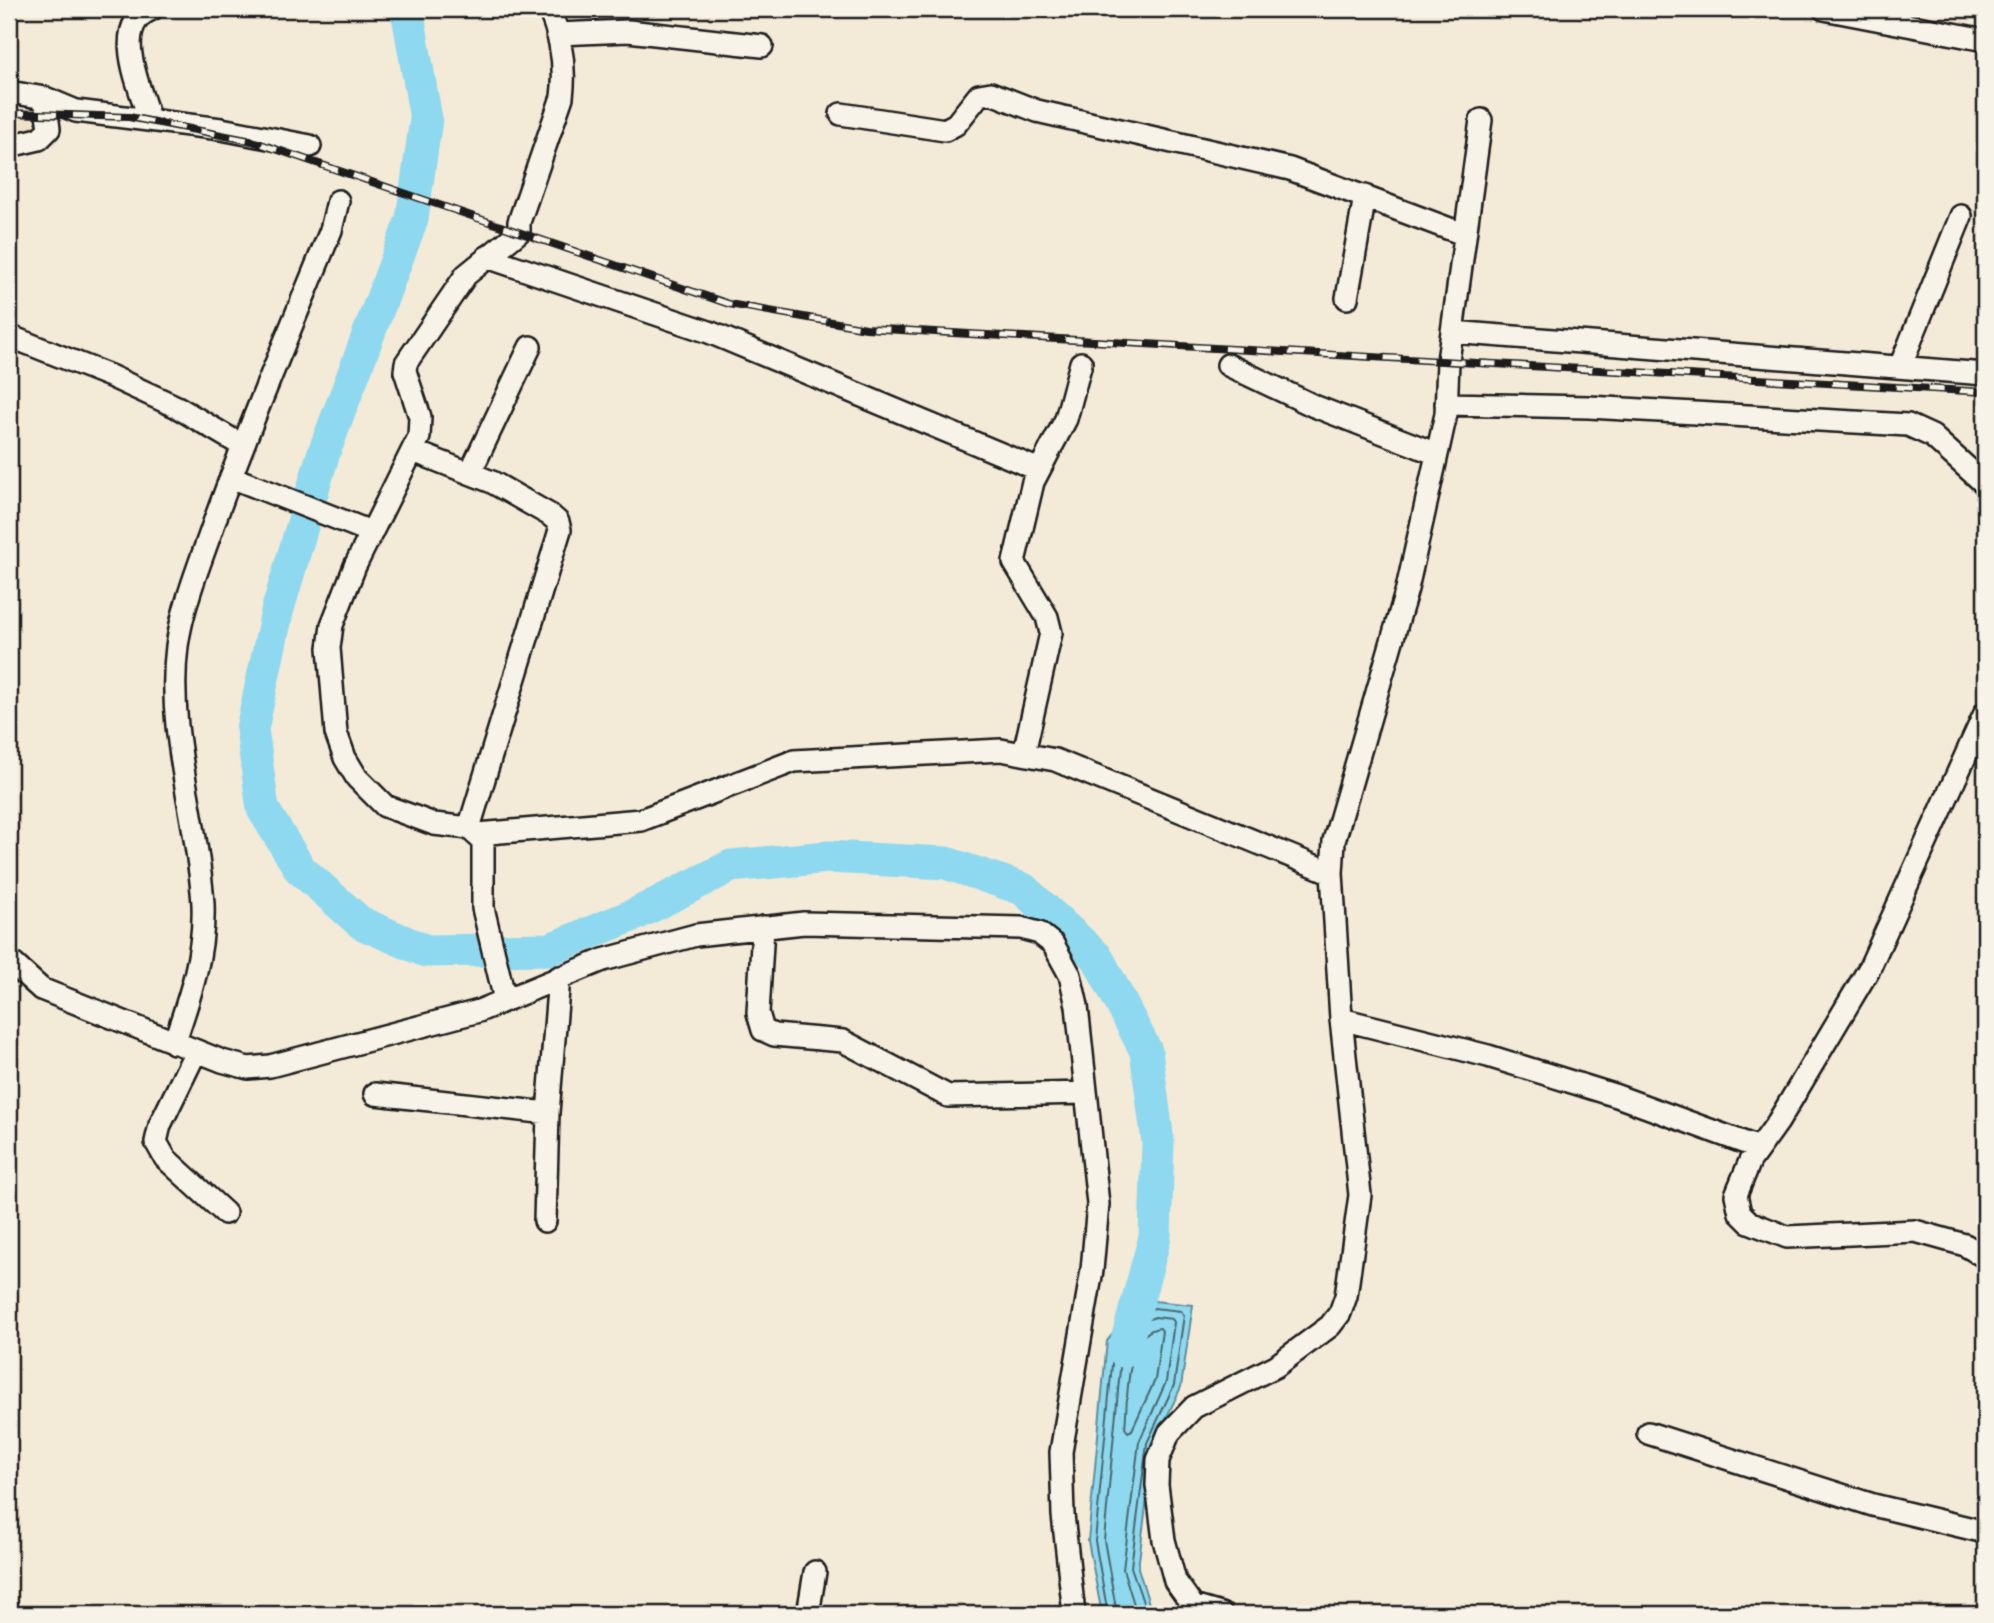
<svg xmlns="http://www.w3.org/2000/svg" width="1994" height="1623" font-family="Pangolin,sans-serif">
	<rect width="100%" height="100%" fill="#f4ead8"/>
	<filter id="ink" filterUnits="userSpaceOnUse"><feTurbulence type="fractalNoise" baseFrequency=".0143" numOctaves="2"/><feDisplacementMap in="SourceGraphic" scale="14" xChannelSelector="R" yChannelSelector="G"/><feConvolveMatrix kernelMatrix="1 2 1 2 8 2 1 2 1" color-interpolation-filters="sRGB"/></filter>
	<g filter="url(#ink)">
		<!-- built -->
		<path fill="#f0e0c5" d="M9,108L30,111L35,128L9,132Z"/>
		<!-- water -->
		<path fill="#8ed9ef" stroke="#608d9b" stroke-width="2" d="M1153,1301L1193,1305L1181,1387L1154,1444L1138,1568L1150,1607L1156,1614H1102L1088,1541L1107,1341L1134,1308Z"/>
		<g fill="none" stroke-linecap="round" stroke-linejoin="round">
			<!-- shore -->
			<path stroke="#4a6870" stroke-width="2" d="M1160,1328L1162,1331L1155,1380L1132,1430L1128,1432L1125,1428C1128,1401 1124,1331 1160,1328Z
				M1108,1614L1095,1541L1114,1344L1138,1314L1154,1308L1181,1311L1184,1315L1174,1385L1147,1443L1131,1567L1147,1614
				M1117,1614L1104,1540L1122,1348L1144,1321L1155,1317L1172,1319L1174,1322L1166,1382L1139,1442L1123,1569L1137,1614"/>
			<!-- river -->
			<path stroke="#8ed9ef" stroke-width="33" d="M407,9L426,119L412,219L323,455L277,612L252,729L263,809L300,869L361,923L426,951L550,949L636,914L731,866L828,857L946,863L1023,889L1097,957L1146,1051L1158,1142L1155,1237L1124,1351"/>
			<defs>
				<path id="minor" d="M1824,9L1985,40
					M558,34L628,31L762,46
					M9,92L45,98L49,129L39,139L9,146
					M45,98L76,111L221,129L310,146
					M841,114L945,130L956,124L979,95L991,93L1037,111L1290,169L1463,234
					M149,118C140,87 110,25 152,9
					M487,257L709,332L1037,469
					M1347,298L1365,196
					M1452,332L1985,374
					M9,336L110,376L177,407L243,446
					M1228,365L1314,406L1437,454
					M1900,367L1961,216
					M1446,404L1589,407L1908,425L1932,436L1985,484
					M413,451L492,482L550,515L558,522L560,530L469,828
					M470,473L530,347
					M231,477L371,532
					M1985,713L1869,969L1778,1122L1750,1161L1736,1195L1740,1213L1749,1222L1787,1237L1915,1231L1965,1245L1985,1257
					M1024,753L1051,633L1047,617L1014,562L1033,482L1066,419L1081,363
					M478,834L641,820L794,761L1001,750L1055,760L1332,873
					M763,927L758,1013L763,1030L774,1035L843,1041L948,1096L1086,1093
					M9,960L41,989L222,1061L248,1068L270,1066L479,1011L603,960L696,935L804,923L1021,928L1039,933L1053,944L1070,975L1077,1006L1098,1204L1092,1270L1061,1452L1063,1515L1074,1614
					M505,1000L483,908V841L469,828L434,824L385,806L357,778L345,758L336,733L329,648L332,625L355,566L419,437L420,417L405,371L406,363L466,275L519,232V222L562,97C566,66 561,37 549,9
					M1341,1019L1488,1056L1617,1096L1759,1148
					M174,1043C190,997 205,953 203,904C198,818 166,733 177,646C183,603 201,561 215,520C250,422 292,326 331,230L338,201
					M196,1051L160,1125L156,1142L165,1158L225,1213
					M375,1094L548,1113
					M545,1221L548,1113L559,977
					M1648,1433L1873,1505L1985,1532
					M808,1614L815,1572
					M1221,1614L1193,1606L1175,1581L1164,1540L1157,1485L1158,1460L1169,1433L1194,1407L1276,1366L1330,1326L1340,1313L1346,1296L1360,1195L1341,1019L1332,873L1334,841L1407,589L1446,414L1448,361L1481,120"/>
			</defs>
			<!-- minor casing -->
			<use href="#minor" stroke="#1c1c1c" stroke-width="26"/>
			<!-- minor -->
			<use href="#minor" stroke="#f7f3e8" stroke-width="21"/>
			<defs>
				<path id="rail" d="M9,113L129,117L252,141L729,304L866,328L1985,392"/>
			</defs>
			<!-- rail casing -->
			<use href="#rail" stroke="#1c1c1c" stroke-width="8"/>
			<!-- rail -->
			<use href="#rail" stroke="#f7f3e8" stroke-width="5" stroke-dasharray="16" stroke-linecap="butt"/>
		</g>
	</g>
	<!-- margin -->
	<rect width="1994" height="1623" fill="none" stroke="#f7f3e8" stroke-width="35"/>
	<rect x="18" y="18" width="1959" height="1588" fill="none" stroke="#1c1c1c" stroke-width="2.5" filter="url(#ink)"/>
</svg>
